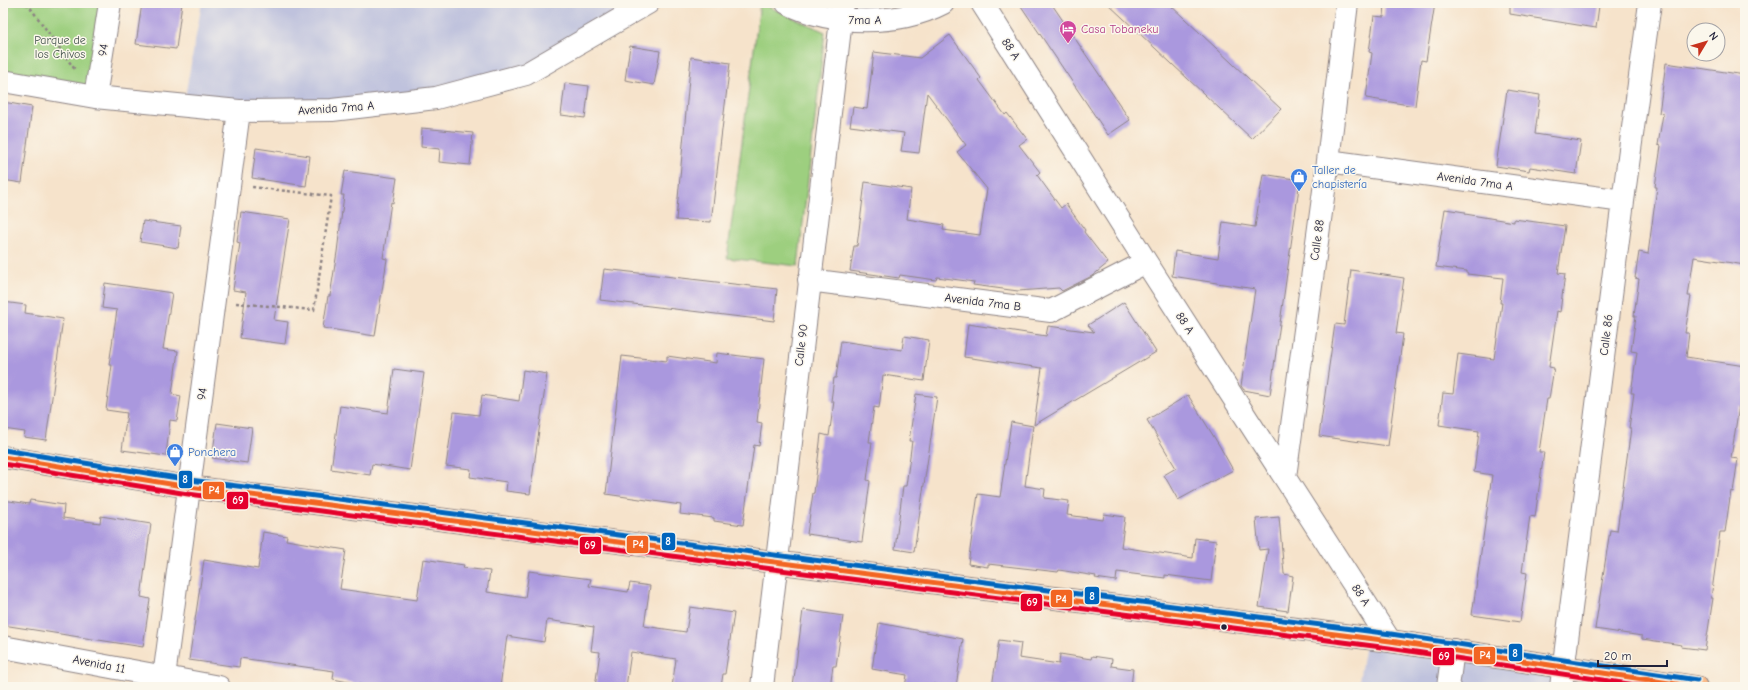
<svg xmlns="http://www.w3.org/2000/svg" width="1748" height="690" font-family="'Comic Neue',sans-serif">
	<rect width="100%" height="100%" fill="#fbf7ec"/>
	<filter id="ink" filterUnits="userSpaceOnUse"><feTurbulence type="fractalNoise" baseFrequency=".025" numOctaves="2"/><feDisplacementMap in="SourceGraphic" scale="8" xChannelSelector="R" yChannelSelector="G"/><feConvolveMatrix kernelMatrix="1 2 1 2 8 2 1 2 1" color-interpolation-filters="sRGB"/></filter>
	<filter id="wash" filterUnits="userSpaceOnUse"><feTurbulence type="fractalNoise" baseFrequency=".012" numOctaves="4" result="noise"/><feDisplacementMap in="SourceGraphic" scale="16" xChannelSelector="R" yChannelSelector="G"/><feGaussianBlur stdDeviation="0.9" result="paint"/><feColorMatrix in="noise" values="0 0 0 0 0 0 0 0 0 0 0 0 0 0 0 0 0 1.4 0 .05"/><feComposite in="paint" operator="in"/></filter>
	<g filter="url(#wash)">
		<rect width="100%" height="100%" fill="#f6e3cb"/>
		<!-- industrial -->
		<path fill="#bfc2dd" d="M202,3H648L526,74L436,98L184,102Z
			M1366,638L1564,667L1561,687H1358Z"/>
		<!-- green -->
		<path fill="#9dcf7f" stroke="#60785d" d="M3,3H110L95,97L3,81Z
			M760,3L825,32L798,266L727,258Z"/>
		<g id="blocks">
			<!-- building -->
			<path fill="#aa98de" d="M142,3H182L176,49L136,44Z
				M1019,3H1051L1130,120L1108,135Z
				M1107,3H1168L1281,109L1252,139Z
				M1385,3H1435L1426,61L1421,60L1415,106L1366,98L1372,53L1369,52L1374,16L1384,17Z
				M1510,3H1581L1599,6L1596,28L1510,14Z
				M950,35L981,78L979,80L1005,115L1007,113L1027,139L1019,145L1040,172L1037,175L1061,208L1066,204L1085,230L1084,232L1108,263L1092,276L1062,291L1059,288L1018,291L973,285L974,282L937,277L936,280L900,275L899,278L850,271L854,246H857L865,182L911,189L907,219L944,225L943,230L980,235L987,189L957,152L966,145L927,93L919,153L901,151L904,133L850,126L853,107L867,109L874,52L920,58Z
				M630,46L660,51L654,85L625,80Z
				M691,57L730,63L711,222L676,220Z
				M1666,63L1745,75V265L1694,257L1688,296H1691L1685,333H1689L1686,357L1745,366V407L1739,406L1731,458L1738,459L1733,492L1731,491L1725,532H1720L1711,598H1713L1705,650L1681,647L1682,645L1642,639V636L1595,629L1610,530L1617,531L1624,480L1631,428H1629L1634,393H1631L1637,352L1631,351L1636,316H1634L1639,279L1635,278L1639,252L1648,254L1657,187H1655L1661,146L1658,145L1663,114L1659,113Z
				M565,83L589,86L585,118L561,115Z
				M1507,90L1540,95L1535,134L1581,141L1576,174L1530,167L1529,171L1496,166Z
				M3,102L32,107L22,183L3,180Z
				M422,128L473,133L470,165L439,162L440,149L421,147Z
				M256,148L310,156L306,186L252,178Z
				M345,171L397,178L393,203L391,202L383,258L387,259L375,336L323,328L328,296H330L337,252L344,195H341Z
				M1263,174L1300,180L1270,395L1244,390L1241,386L1255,289L1172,276L1175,251L1218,258L1223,222L1255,227Z
				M1445,209L1465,212V214L1514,222V219L1565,226L1558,273L1565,274L1560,312L1557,311L1549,367L1554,368L1549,399H1547L1539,452H1544L1535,517L1530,516L1522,572L1527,573L1520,622L1472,615L1492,475L1474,472L1479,431L1439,425L1443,393L1453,394L1458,354L1494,359L1502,303H1500L1503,278L1467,274V271L1436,267Z
				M241,212L290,219L274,320L288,322L285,344L240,338L246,292L233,290L240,243L237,242Z
				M143,221L181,226L178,248L140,242Z
				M604,269L777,289L774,321L600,300Z
				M1351,270L1404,278L1396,333L1403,334L1388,446L1319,436L1335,324L1344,325Z
				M105,283L172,293L163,349L178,351L172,394L181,396L177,421L170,420L166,456L122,450L127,413L106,410L112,365H109L117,310L102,308Z
				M3,302L26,305L25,313L63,319L46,440L24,437L25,432L3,429Z
				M1124,302L1156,352L1034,425L1042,368L964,357L968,324L1046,336L1048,326L1094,332L1088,325Z
				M904,336L929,340L924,381L883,375L879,408L874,407L869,442H872L867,480L870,481L862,542L807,534L813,493H814L821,434L829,436L834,401H831L834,378H836L841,341L902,350Z
				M717,353L764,359L757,422L762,423L759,446L754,445L743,525L714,521V518L680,514L681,505L606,494L622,356L667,361V356L716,363Z
				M394,369L424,373L410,470L372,464L370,475L331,469L340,406L388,413Z
				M523,370L547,374L530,494L506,491L507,482L470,477L471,469L446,466L454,412L479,415L482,395L519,401Z
				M916,394L937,397L914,552L895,549L903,486H906L912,441H909Z
				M1188,395L1219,445L1233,470L1178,500L1164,475L1176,468L1147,420Z
				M1011,422L1033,426L1025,486L1045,489L1044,498L1069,501L1067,515L1103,520L1104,514L1125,517L1121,547L1193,558L1195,538L1216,541L1211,581L1165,575V578L1117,572L1116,581L1095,578L1096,576L1059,570L1058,572L988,564V567L968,564L978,494L1000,497Z
				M217,423L252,428L247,463L212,458Z
				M3,500L29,504L30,500L64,505L63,518L100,523L101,516L151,524L141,597L150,599L143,647L3,625Z
				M1279,517L1284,574L1293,576L1288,611L1259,607L1268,549L1259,550L1256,519Z
				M263,532L287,536L286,540L346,550L340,589L417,600L423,559L464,565L463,568L490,571L487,592L525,598L529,571L591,579L589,586L628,592L630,583L650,586L644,626L686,632L690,607L734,613L725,674H723L721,687H672L676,659L631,652L626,687H595L600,652L591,651L594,627L547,620L544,642L507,636L500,687H364V685L333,679L334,671L240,658L239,667L189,660L204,560L258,569Z
				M803,610L843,616L836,666H833L830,687H793Z
				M879,623L963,639L956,687L934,684L933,687H905L907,675L872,669Z
				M999,640L1021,643L1019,658L1059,664L1060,654L1091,659L1092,656L1112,659L1111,666L1133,669L1131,687H992Z"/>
		</g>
	</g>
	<g filter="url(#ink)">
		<use href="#blocks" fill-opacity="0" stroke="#8c8283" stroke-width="1"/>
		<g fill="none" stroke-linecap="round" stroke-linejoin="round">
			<defs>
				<path id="minor" d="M787,3C832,26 899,26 943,3
					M982,3L1146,262L1390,641
					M3,81L95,97L239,111L332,110L436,98L526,74L648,3
					M95,97L110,3
					M1328,161L1623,201
					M809,280L1051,311L1146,262
					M1285,477L1328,161L1347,3
					M3,647L219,687
					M164,677L239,111
					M762,687L843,3
					M1448,687L1453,650
					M1561,687L1623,201L1650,3"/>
				<path id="major" d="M3,457L189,487L1390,641L1696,687"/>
			</defs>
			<!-- minor casing -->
			<use href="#minor" stroke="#8c8283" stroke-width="24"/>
			<!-- major casing -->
			<use href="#major" stroke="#8c8283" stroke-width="24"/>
			<!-- path -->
			<path stroke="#8c8283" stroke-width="2.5" stroke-dasharray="3 3" stroke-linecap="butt" d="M27,3L76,71
				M236,303L314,310L331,196L252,187"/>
			<!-- minor -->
			<use href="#minor" stroke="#fff" stroke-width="22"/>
			<!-- major -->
			<use href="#major" stroke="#fabc8b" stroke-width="22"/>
			<defs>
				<path id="bus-1" d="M3,457L189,487L1390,641L1696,687"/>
				<path id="bus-2" d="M3,464L188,494L1389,648L1649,687"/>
				<path id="bus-3" d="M4,450L190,480L1391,634L1697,680"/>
			</defs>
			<!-- bus-1 casing -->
			<use href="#bus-1" stroke="#fbf7ec" stroke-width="8"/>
			<!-- bus-2 casing -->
			<use href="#bus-2" stroke="#fbf7ec" stroke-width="8"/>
			<!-- bus-3 casing -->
			<use href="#bus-3" stroke="#fbf7ec" stroke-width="8"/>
			<!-- bus-1 -->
			<use href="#bus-1" stroke="#f26522" stroke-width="5"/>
			<!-- bus-2 -->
			<use href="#bus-2" stroke="#e4002b" stroke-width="5"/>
			<!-- bus-3 -->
			<use href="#bus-3" stroke="#0065bd" stroke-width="5"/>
		</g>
	</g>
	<!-- icons -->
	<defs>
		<symbol id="hotel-pin" viewBox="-11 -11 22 30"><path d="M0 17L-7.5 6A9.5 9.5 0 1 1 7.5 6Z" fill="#d1479c" stroke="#fbf7ec"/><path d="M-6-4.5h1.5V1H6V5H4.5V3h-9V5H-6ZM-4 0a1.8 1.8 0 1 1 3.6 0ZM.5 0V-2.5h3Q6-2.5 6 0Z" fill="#fff"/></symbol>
		<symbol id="shop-pin" viewBox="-11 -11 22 30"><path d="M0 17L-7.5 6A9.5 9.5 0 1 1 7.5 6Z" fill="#3f7fe0" stroke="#fbf7ec"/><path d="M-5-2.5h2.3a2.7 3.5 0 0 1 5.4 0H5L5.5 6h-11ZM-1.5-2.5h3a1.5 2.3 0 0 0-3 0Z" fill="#fff"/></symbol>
	</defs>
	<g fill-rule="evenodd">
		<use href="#hotel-pin" x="1058" y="19" width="20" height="27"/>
		<use href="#shop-pin" x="1289" y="167" width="20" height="27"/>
		<use href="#shop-pin" x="165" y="442" width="20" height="27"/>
	</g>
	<!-- markers -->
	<circle fill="#22223b" stroke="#fbf7ec" stroke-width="1.5" cx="1224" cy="627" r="3.5"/>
	<g text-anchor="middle" stroke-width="3" stroke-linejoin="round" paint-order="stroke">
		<!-- street labels -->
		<g font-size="12" fill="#22223b" stroke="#fbf7ec">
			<text x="865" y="24">7ma A</text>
			<text transform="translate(1011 49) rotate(57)" y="4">88 A</text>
			<text transform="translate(103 50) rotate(-81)" y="4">94</text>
			<text transform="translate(336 108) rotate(-4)" y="4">Avenida 7ma A</text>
			<text transform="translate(1475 181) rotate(8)" y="4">Avenida 7ma A</text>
			<text transform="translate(1317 240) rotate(-82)" y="4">Calle 88</text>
			<text transform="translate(983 302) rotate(7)" y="4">Avenida 7ma B</text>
			<text transform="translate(1185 323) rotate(57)" y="4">88 A</text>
			<text transform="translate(1606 335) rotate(-83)" y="4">Calle 86</text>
			<text transform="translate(801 345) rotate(-83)" y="4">Calle 90</text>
			<text transform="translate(202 394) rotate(-82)" y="4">94</text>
			<text transform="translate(1361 595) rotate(57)" y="4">88 A</text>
			<text transform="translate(99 664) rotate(11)" y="4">Avenida 11</text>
		</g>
		<!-- hotel labels -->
		<g font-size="12" fill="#b23c85" stroke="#fbf7ec" text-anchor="start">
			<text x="1081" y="33">Casa Tobaneku</text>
		</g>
		<!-- park labels -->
		<g font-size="12" fill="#47564f" stroke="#fbf7ec">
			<text x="60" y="44">Parque de<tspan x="60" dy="14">los Chivos</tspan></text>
		</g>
		<!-- shop labels -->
		<g font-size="12" fill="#366cbe" stroke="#fbf7ec" text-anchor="start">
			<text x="1312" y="174">Taller de<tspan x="1312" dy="14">chapistería</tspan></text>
			<text x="188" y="456">Ponchera</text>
		</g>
	</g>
	<g stroke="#fbf7ec" stroke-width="1.5">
		<rect x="178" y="470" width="15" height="19" rx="4" fill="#0065bd"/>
		<rect x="202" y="481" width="23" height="19" rx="4" fill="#f26522"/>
		<rect x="226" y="491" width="23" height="19" rx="4" fill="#e4002b"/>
		<rect x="661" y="532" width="15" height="19" rx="4" fill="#0065bd"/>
		<rect x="626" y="535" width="23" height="19" rx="4" fill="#f26522"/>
		<rect x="579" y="536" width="23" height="19" rx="4" fill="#e4002b"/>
		<rect x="1084" y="586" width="16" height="19" rx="4" fill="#0065bd"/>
		<rect x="1050" y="589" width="23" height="19" rx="4" fill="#f26522"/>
		<rect x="1020" y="593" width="23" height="19" rx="4" fill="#e4002b"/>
		<rect x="1508" y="643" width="15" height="19" rx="4" fill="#0065bd"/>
		<rect x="1473" y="646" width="23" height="19" rx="4" fill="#f26522"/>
		<rect x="1432" y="647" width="23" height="19" rx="4" fill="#e4002b"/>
	</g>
	<g font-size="11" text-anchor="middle" font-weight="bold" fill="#fff">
		<text x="185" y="483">8</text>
		<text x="214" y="494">P4</text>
		<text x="238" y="504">69</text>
		<text x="668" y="545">8</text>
		<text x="638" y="548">P4</text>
		<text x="590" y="549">69</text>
		<text x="1092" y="600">8</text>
		<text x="1061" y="603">P4</text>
		<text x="1032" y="606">69</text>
		<text x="1515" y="657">8</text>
		<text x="1485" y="659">P4</text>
		<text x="1444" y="660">69</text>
	</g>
	<!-- margin -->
	<rect width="1748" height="690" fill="none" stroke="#fbf7ec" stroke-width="16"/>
	<!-- north arrow -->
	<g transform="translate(1706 42) rotate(52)"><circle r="19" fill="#fbf7ec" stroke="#a4a2a5"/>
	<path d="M0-3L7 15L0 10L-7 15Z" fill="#c8321e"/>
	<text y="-6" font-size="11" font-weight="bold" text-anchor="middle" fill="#22223b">N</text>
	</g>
	<!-- scale -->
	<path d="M1598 660v6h69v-6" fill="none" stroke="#22223b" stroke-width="2"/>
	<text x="1604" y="660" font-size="12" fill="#22223b" stroke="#fbf7ec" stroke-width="3" paint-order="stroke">20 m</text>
</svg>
